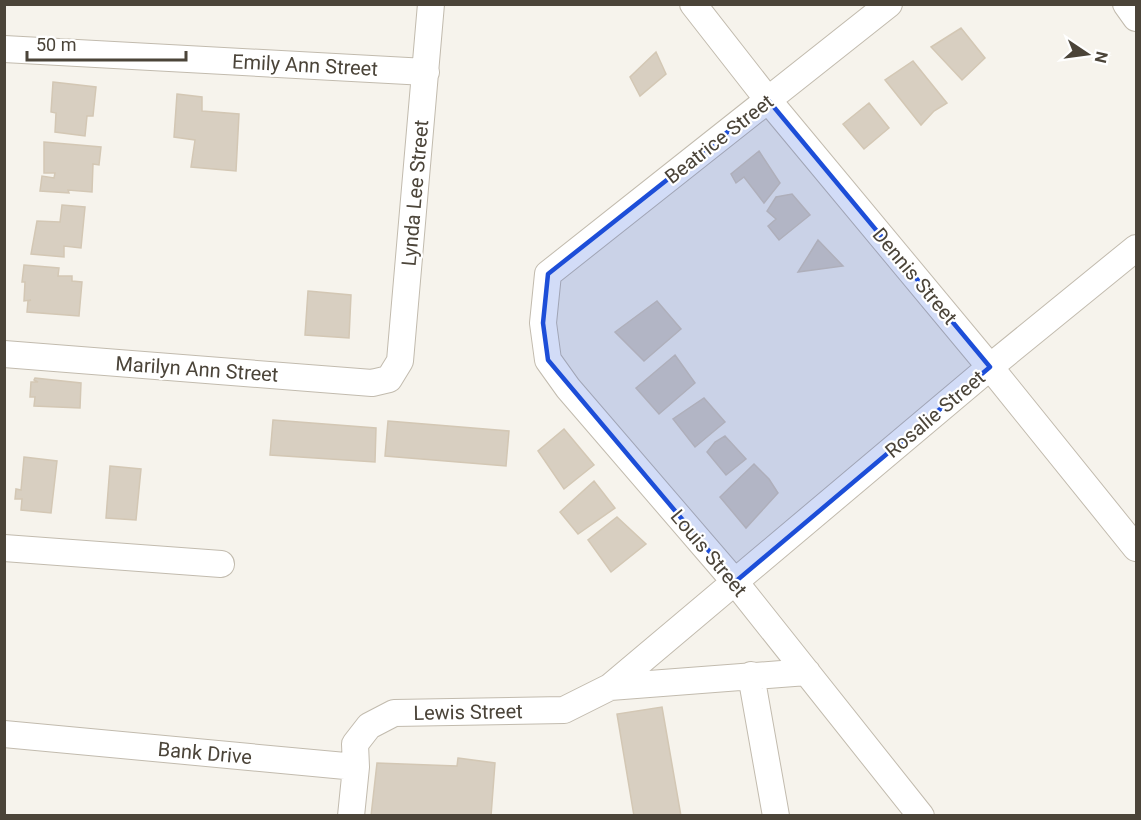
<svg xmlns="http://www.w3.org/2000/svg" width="1141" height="820" font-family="Roboto,sans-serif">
	<rect width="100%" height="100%" fill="#f6f3ec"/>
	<!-- building -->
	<path fill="#d8cfc1" stroke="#d3c7b4" stroke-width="1.5" d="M961,28L985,58L962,80L931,47Z
		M656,52L666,74L640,96L630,77Z
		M913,61L947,103L934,111L921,125L885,80Z
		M53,82L96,87L93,116H87L85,136L55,132L56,113L51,112Z
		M177,94L202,97V111L239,114L236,171L191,167L195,140L174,137Z
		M869,103L889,128L864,149L843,124Z
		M44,142L101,147L99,165L93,164L92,192L68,190L69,193L40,191L42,176L54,178L55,173H44Z
		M759,151L780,183L764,203L744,177L736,183L731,174Z
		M792,194L810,215L779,240L768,226L776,219L767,211L776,197Z
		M62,205L85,207L81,248L64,246V257L31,254L37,221L60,222Z
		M818,240L843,266L798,272L810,253Z
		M24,265L59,268L58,276H72V281L82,282L79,316L27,312L28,301L31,300L24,301L25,282H22Z
		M308,291L351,295L349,338L305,335Z
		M657,301L681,329L644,361L615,332Z
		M675,355L695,383L659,414L636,388Z
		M35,378L81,383L80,408L34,406L35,397H30L31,382H38L34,380Z
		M704,398L725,422L695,447L673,419Z
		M273,420L376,428L375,462L270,455Z
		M388,421L509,431L506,466L385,456Z
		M564,429L594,465L564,489L538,451Z
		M725,436L746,459L726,475L707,452L715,442Z
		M24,457L57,461L51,513L21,510L22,499H15L16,489L21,490Z
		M754,464L769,479L778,493L746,528L720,497Z
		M110,466L141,469L136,520L106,518Z
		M594,481L615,508L578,534L560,512Z
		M617,517L646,544L611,572L588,540Z
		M662,707L681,816H634L617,714Z
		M458,758L495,763L491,816H371L377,763L457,766Z"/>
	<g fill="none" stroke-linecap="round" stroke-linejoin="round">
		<defs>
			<path id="minor" d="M693,4L768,100L990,367L1136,548
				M889,4L548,274L543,323L548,360L568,388L735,582L921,816
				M1126,4L1136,18
				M4,49L426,72
				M4,354L372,383L389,379L400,361L431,4
				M4,548L221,564
				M751,675L776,816
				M610,687L990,367L1136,248
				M4,734L356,767
				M351,816L356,767L355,744L369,726L394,713L564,710L610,687L807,672"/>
		</defs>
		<!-- minor casing -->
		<use href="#minor" stroke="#c2bbae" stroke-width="28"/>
		<!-- minor -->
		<use href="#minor" stroke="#fff" stroke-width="26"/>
	</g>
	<!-- marked area -->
	<path fill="#1d4ed8" fill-opacity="0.2" stroke="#1d4ed8" stroke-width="4.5" stroke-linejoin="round" d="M768,100L990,367L735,582L548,360L543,323L548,274Z"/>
	<g text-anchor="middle" stroke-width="4.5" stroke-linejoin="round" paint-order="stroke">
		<!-- street labels -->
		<g font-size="20" fill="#4b4439" stroke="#fff">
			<text transform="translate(305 65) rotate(3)" y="7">Emily Ann Street</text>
			<text transform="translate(719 139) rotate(-38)" y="7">Beatrice Street</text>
			<text transform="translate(415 193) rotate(-85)" y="7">Lynda Lee Street</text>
			<text transform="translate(915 276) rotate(50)" y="7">Dennis Street</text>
			<text transform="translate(197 369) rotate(4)" y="7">Marilyn Ann Street</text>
			<text transform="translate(935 414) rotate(-40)" y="7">Rosalie Street</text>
			<text transform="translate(709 553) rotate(50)" y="7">Louis Street</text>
			<text transform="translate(468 712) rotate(-1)" y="7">Lewis Street</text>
			<text transform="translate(205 753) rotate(5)" y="7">Bank Drive</text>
		</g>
	</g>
	<!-- border -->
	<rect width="1141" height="820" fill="none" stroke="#4b4439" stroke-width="12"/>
	<!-- north arrow -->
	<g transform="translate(1087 54) rotate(103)" stroke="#ffffff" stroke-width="4.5" paint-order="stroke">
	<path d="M0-4.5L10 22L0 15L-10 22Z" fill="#4b4439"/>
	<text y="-9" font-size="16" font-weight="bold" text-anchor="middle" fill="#4b4439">N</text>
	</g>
	<!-- scale -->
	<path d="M27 51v9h159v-9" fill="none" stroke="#4b4439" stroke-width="3"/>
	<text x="36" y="51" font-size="18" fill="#4b4439" stroke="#ffffff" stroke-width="4.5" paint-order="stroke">50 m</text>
</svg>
